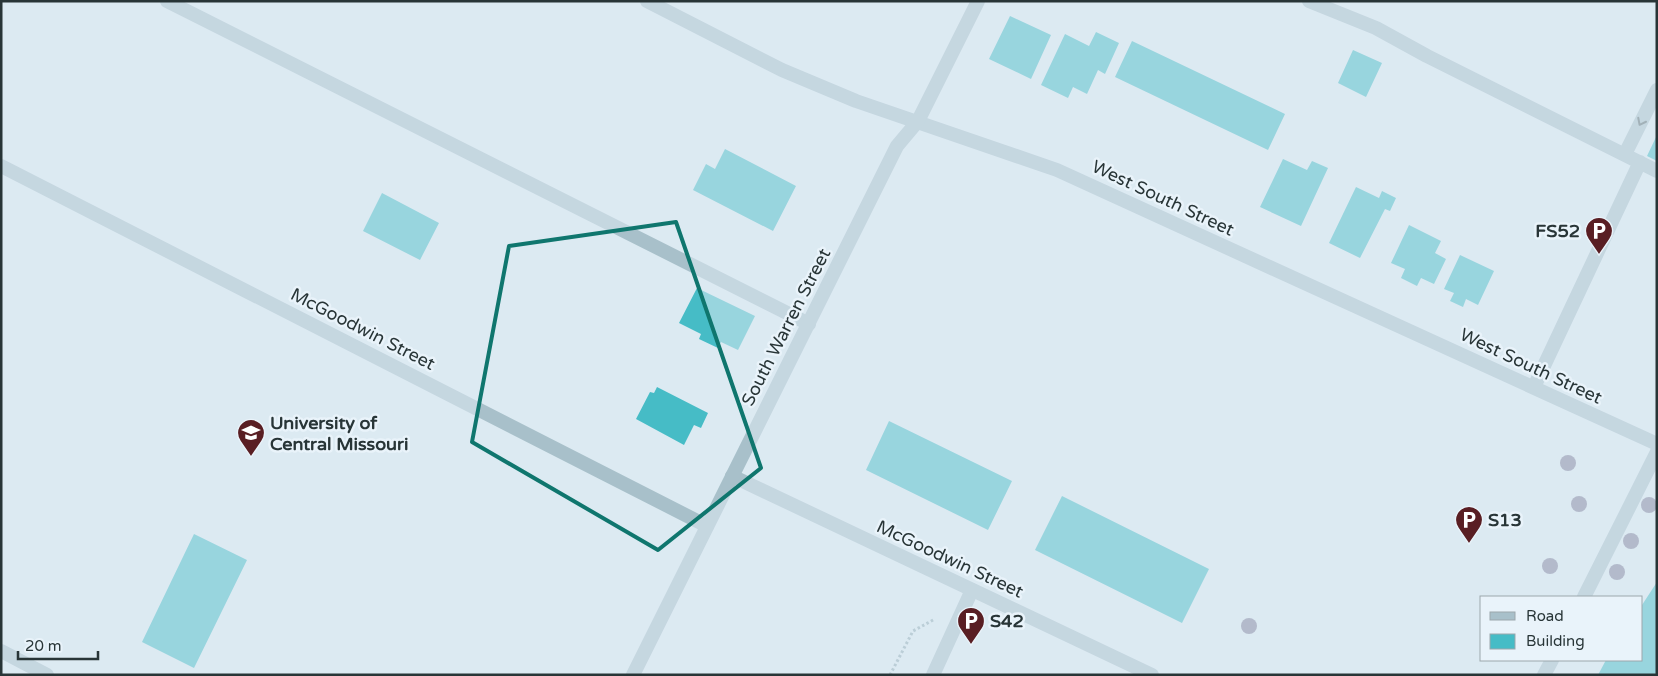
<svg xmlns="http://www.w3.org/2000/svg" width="1658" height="676" font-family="'Varela Round',sans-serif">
	<rect width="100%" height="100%" fill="#dceaf2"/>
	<!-- building -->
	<path fill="#46bcc6" d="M1010,16L1051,35L1031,79L989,59Z
		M1096,32L1119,43L1105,74L1098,70L1087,94L1073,87L1068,98L1041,85L1065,34L1089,46Z
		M1132,41L1285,114L1268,150L1115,77Z
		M1353,50L1382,63L1366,97L1338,83Z
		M1657,135V161L1647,156Z
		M725,149L796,186L773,231L693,190L706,164L715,169Z
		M1283,159L1307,170L1312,161L1328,168L1301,226L1260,207Z
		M1356,187L1379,198L1382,191L1396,198L1390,211L1385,209L1360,258L1329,243Z
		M382,193L439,223L420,260L363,231Z
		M1409,225L1441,241L1435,253L1446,259L1434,284L1421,278L1417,286L1401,278L1405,269L1391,263Z
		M1460,255L1494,271L1478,305L1466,299L1463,307L1450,301L1454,293L1444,289Z
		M697,288L755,316L738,350L721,342L718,348L699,339L701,334L679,323Z
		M657,387L708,413L701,428L694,425L684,445L636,419L650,392L654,393Z
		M889,421L1012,481L988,530L866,470Z
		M1062,496L1209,569L1182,623L1035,550Z
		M194,534L247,560L194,668L142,642Z
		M1657,582V675H1598L1606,660H1642V605Z"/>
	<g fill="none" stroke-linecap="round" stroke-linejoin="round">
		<!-- path -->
		<path stroke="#92adb6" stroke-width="3" stroke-dasharray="2.5 2.5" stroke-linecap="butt" d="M890,675L913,631L935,619"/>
		<!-- service -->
		<path stroke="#a8c0ca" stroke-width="14" d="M167,1L809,324
			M1309,1L1376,28L1427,56L1657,171
			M1625,154L1657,90
			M1534,387L1640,162
			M933,675L972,590"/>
		<!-- minor -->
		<path stroke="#a8c0ca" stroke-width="14" d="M647,1L782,70L856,101L1057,170L1657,444
			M1,166L707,526
			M732,476L1152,675
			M1584,597L1657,452
			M1,651L47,675
			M1544,675L1552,660"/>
		<!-- tertiary -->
		<path stroke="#a8c0ca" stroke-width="14" d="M633,675L897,146L918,121L978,1"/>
	</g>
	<!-- trees -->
	<g fill="#80829c">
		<circle cx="1568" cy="463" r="8"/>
		<circle cx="1579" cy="504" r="8"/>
		<circle cx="1649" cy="505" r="8"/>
		<circle cx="1631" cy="541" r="8"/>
		<circle cx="1550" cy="566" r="8"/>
		<circle cx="1617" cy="572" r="8"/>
		<circle cx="1249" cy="626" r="8"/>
	</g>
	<!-- one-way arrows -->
	<defs><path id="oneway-chevron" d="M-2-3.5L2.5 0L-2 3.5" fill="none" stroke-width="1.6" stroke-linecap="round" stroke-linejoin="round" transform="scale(1.25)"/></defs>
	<use stroke="#5b6d72" href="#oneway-chevron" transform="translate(1641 122) rotate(117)"/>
	<!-- marked area -->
	<path d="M0 0H1658V676H0ZM676,222L761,468L658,550L472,442L509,246Z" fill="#dceaf2" fill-opacity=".55" fill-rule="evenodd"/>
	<path fill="none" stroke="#0f766e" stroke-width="4" stroke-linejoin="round" d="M676,222L761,468L658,550L472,442L509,246Z"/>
	<!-- icons -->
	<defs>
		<symbol id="parking-pin" viewBox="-11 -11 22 30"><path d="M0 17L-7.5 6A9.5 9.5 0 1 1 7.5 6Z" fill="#591e23" stroke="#e9f3fa"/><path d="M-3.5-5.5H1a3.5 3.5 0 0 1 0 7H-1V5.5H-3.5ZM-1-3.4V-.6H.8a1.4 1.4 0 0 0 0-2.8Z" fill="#fff"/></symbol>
		<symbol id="university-pin" viewBox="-11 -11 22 30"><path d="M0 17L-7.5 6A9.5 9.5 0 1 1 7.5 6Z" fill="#591e23" stroke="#e9f3fa"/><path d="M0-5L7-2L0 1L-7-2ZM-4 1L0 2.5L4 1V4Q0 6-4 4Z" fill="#fff"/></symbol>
	</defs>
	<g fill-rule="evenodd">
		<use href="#parking-pin" x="1583" y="215" width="32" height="43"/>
		<use href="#university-pin" x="235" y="417" width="32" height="43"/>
		<use href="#parking-pin" x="1453" y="504" width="32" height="43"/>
		<use href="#parking-pin" x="955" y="605" width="32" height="43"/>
	</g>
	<g text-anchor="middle" stroke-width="5" stroke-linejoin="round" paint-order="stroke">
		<!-- street labels -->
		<g font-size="18" fill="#283537" stroke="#e9f3fa">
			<text transform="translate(1163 198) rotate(25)" y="6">West South Street</text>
			<text transform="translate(786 327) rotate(-63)" y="6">South Warren Street</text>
			<text transform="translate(363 329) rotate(27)" y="6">McGoodwin Street</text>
			<text transform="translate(1531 366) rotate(25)" y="6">West South Street</text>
			<text transform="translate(950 559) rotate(25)" y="6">McGoodwin Street</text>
		</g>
		<!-- poi labels -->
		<g font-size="18" font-weight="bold" fill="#283537" stroke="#e9f3fa" text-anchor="start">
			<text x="1580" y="237" text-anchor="end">FS52</text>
			<text x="270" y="429">University of<tspan x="270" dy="21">Central Missouri</tspan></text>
			<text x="1488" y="526">S13</text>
			<text x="990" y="627">S42</text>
		</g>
	</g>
	<!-- border -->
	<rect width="1658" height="676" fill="none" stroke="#283537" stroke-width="5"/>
	<!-- legend -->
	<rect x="1480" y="596" width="162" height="65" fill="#e9f3fa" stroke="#9ca7ac"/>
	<rect x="1490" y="612" width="25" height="8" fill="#a8c0ca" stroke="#9ca7ac"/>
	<text x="1526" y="621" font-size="15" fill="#283537">Road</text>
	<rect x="1490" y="634" width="25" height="15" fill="#46bcc6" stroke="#9ca7ac"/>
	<text x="1526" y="646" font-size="15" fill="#283537">Building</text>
	<!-- scale -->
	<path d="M18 651v8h80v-8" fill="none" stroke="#283537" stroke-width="2.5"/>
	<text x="25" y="651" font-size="15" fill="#283537" stroke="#e9f3fa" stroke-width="4" paint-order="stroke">20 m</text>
</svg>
